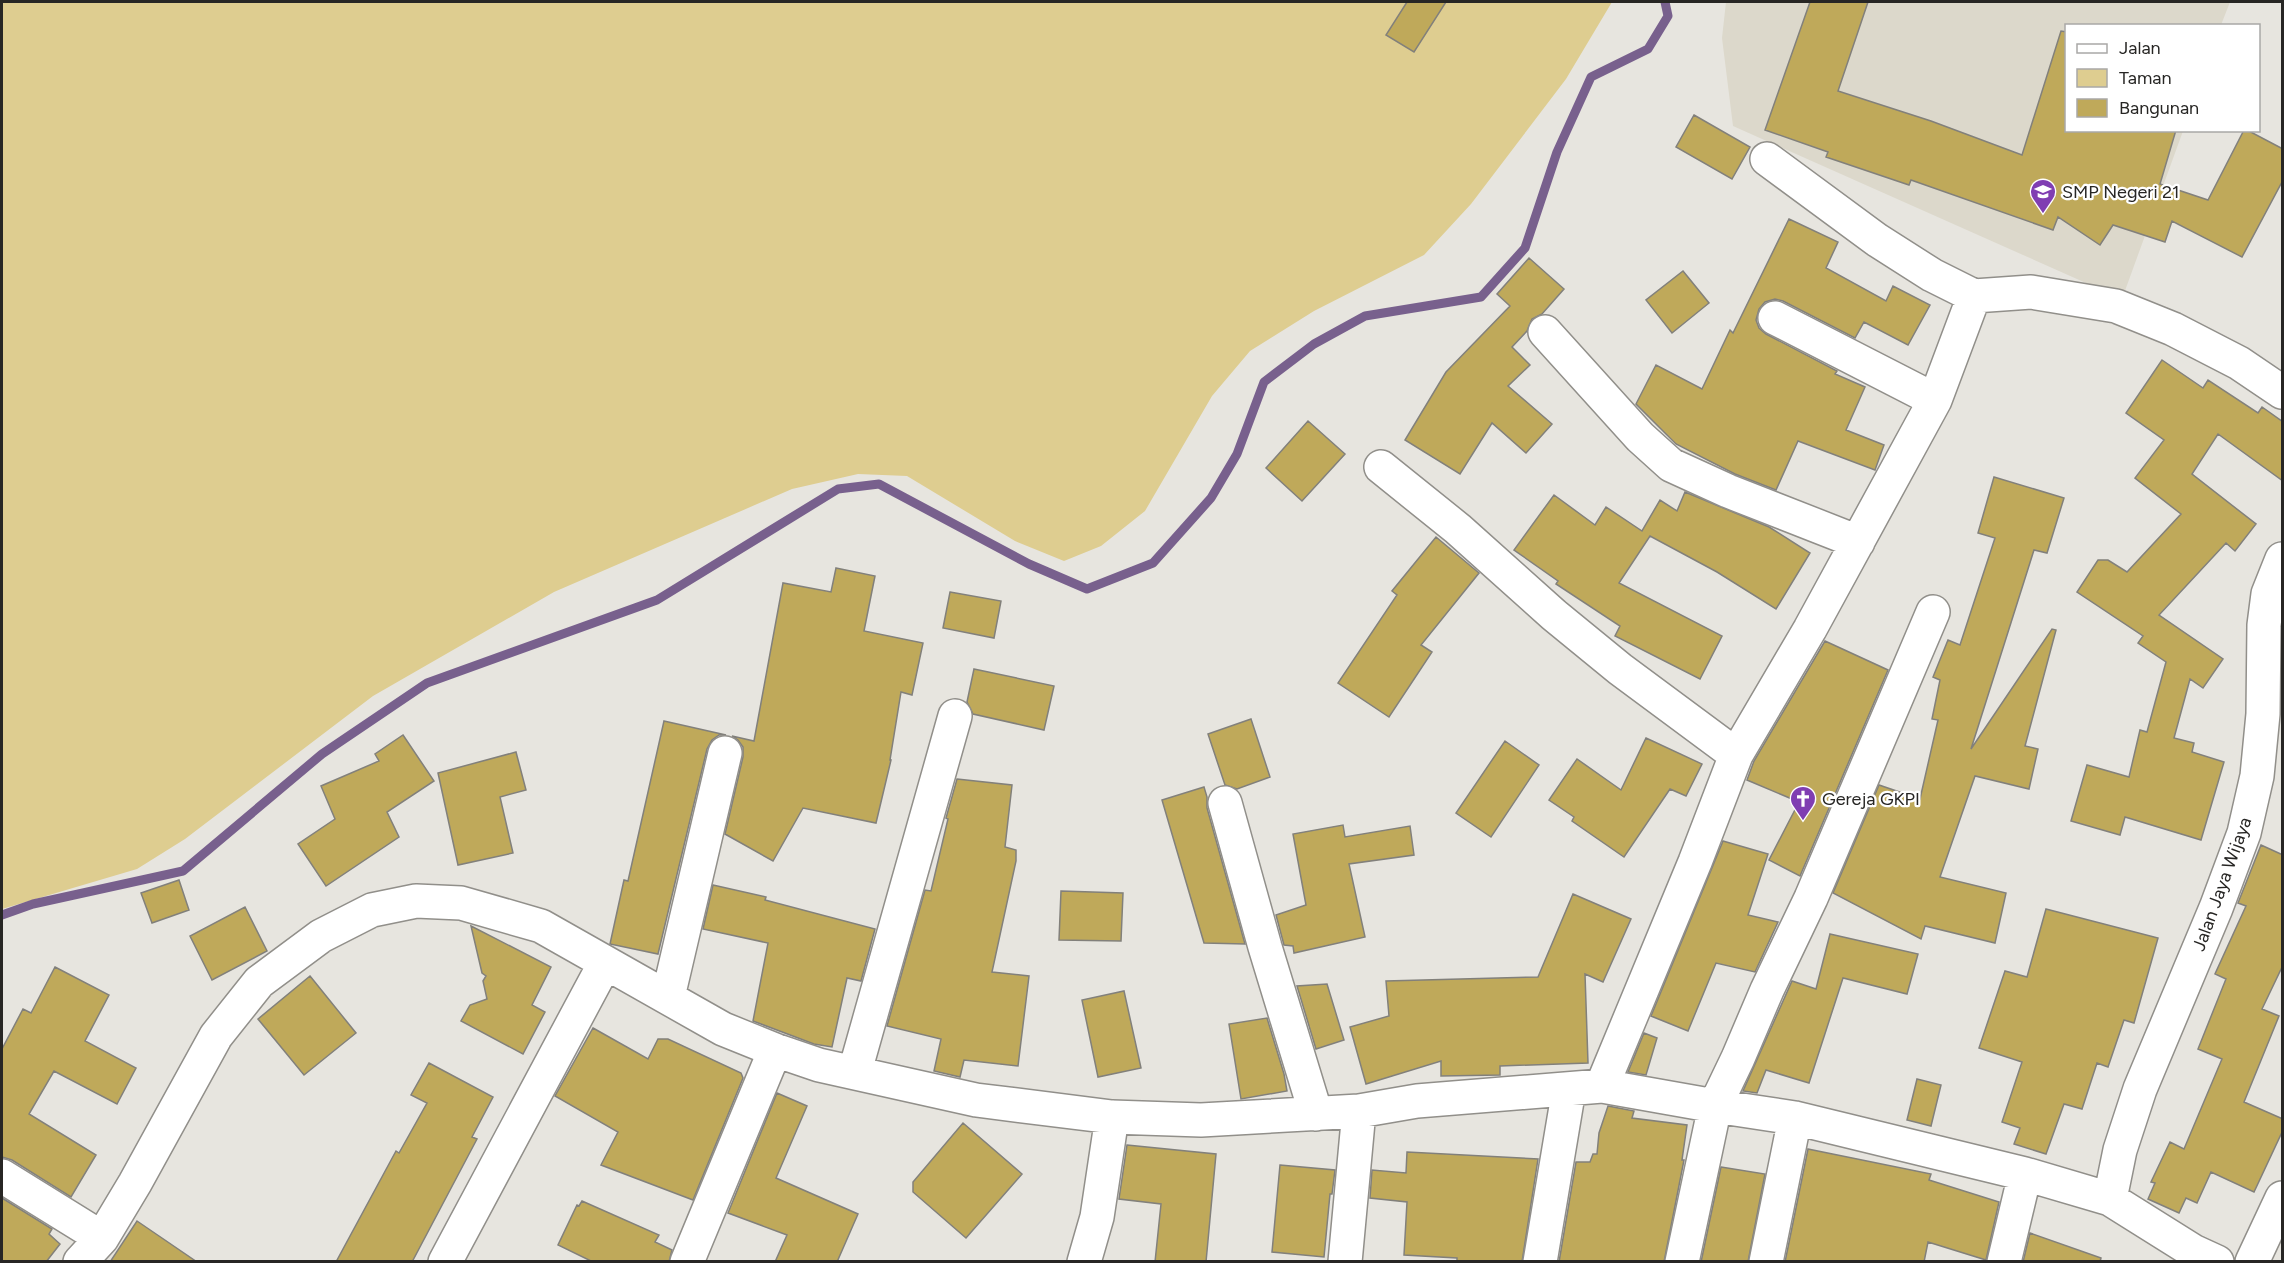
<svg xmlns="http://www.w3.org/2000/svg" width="2284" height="1263" font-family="Figtree,sans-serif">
	<rect width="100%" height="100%" fill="#e7e5df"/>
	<!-- built -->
	<path fill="#dcd8cb" d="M1726,2H2230L2221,25L2066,26V130L2183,131L2122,299L1733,126L1722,38Z"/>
	<!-- green -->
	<path fill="#decd90" d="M2,2H1612L1566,79L1471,204L1424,255L1314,311L1250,351L1212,396L1145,511L1101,546L1064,561L1015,541L907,476L858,474L792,489L554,592L373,696L185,839L137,869L2,909Z"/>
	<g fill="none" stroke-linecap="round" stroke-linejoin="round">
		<!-- stream -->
		<path stroke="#78608d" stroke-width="9" d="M2,915L33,904L183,871L322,754L427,683L657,600L838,489L879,484L1029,564L1087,589L1153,563L1211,498L1237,454L1264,382L1314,344L1365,316L1481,297L1525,248L1557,152L1591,77L1648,49L1668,16L1665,2"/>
	</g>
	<!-- building -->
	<path fill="#bfa95a" stroke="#82807b" stroke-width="1.5" d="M1407,2H1446L1414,52L1386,35Z
		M1810,2H1868L1838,91L1931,121L2022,155L2061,31L2067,32V130H2176L2160,184L2208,200L2244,130H2247L2283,149V180L2242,257L2172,221L2165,242L2113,225L2100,245L2058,217L2053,230L1911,180L1909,185L1826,157L1828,152L1765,130Z
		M1694,115L1750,147L1732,179L1676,147Z
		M1789,219L1838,242L1826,268L1886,301L1893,286L1930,305L1908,345L1864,322L1855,338L1783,301L1775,299L1765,302L1759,309L1756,320L1759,328L1766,334L1837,371L1835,374L1865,387L1846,430L1884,445L1875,470L1798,441L1776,490L1735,474L1676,444L1636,404L1656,365L1702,389L1730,330L1733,333Z
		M1529,258L1564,289L1542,314L1532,319L1527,331L1512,347L1530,365L1508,386L1552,424L1526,453L1492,423L1460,474L1405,440L1446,372L1510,306L1497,294Z
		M1683,271L1709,303L1672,333L1646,300Z
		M2162,360L2203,388L2208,380L2258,413L2262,407L2283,422V481L2218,434L2192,474L2256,524L2235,551L2226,543L2159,615L2223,659L2203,688L2190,679L2174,738L2194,743L2192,752L2224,762L2201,840L2125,817L2120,835L2071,821L2087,765L2129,777L2140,730L2147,732L2166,662L2138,643L2143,636L2077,592L2098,560H2108L2127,572L2181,514L2135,478L2164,440L2126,413Z
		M1308,421L1345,454L1302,501L1266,468Z
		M1994,477L2064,498L2047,553L2034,550L1971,749L2052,629L2056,630L2025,746L2038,749L2029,789L1975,776L1940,877L2006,893L1995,943L1925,926L1921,939L1833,893L1879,785L1920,799L1938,720L1932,719L1940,680L1933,677L1948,640L1960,645L1995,538L1978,533Z
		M1685,492L1769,527L1810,553L1776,609L1717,572L1650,536L1619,583L1722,636L1700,679L1615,636L1620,626L1556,584L1558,581L1514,550L1554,495L1595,525L1606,507L1642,531L1660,500L1677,511Z
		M1436,537L1479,573L1421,645L1432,652L1389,717L1338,683L1397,595L1392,591Z
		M836,568L875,576L864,631L923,643L912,695L901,692L890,760H891L876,823L803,808L773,861L725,834L743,757V747L738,740L732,736L754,741L783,583L831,592Z
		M950,592L1001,601L994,638L943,628Z
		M1825,641L1888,670L1800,876L1769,860L1799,802L1747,780L1754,761Z
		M974,669L1054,686L1044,730L973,714L967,702Z
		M1251,719L1270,777L1237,789L1225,785L1208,734Z
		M664,721L726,735H719L712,740L707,749L658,954L610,944L624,880L628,881Z
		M403,735L434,781L387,812L399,837L326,886L298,844L335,819L321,786L379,761L375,754Z
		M1646,738L1702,764L1686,796L1670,789L1624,857L1572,821L1574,817L1549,800L1577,759L1621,790Z
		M1505,741L1539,765L1491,837L1456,813Z
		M516,752L526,790L500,797L513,853L458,865L438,773Z
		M957,779L1012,785L1005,847L1016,850V861L992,972L1029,976L1018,1066L964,1060L960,1077L934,1071L941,1039L887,1026L925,890L931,891L948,819L946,818Z
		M1204,787L1207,797V808L1245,944L1204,943L1162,800Z
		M1343,825L1345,837L1410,826L1414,855L1349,864L1365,937L1294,953L1293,946L1284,945L1276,915L1306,905L1293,834Z
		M1723,841L1768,854L1748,915L1778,922L1755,972L1716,963L1688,1031L1651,1016Z
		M2261,845L2283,855V965L2262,1009L2279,1016L2244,1102L2283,1119V1130L2254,1192L2211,1172L2197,1203L2186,1198L2179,1213L2148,1199L2155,1183L2151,1182L2170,1142L2184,1149L2222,1059L2198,1049L2226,979L2215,974L2246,906L2238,903Z
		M179,880L189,910L152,923L141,893Z
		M713,885L766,897L765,900L875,929L861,981L847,978L832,1047L814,1044L753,1021L768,943L703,929Z
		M1061,891L1123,893L1121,941L1059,940Z
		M1573,894L1631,919L1603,982L1585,974L1588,1063L1500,1066V1075L1441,1076V1061L1366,1084L1350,1027L1389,1016L1386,981L1538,977Z
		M245,907L267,951L212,980L190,936Z
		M2046,909L2158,938L2134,1023L2124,1020L2108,1067L2097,1063L2082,1109L2064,1104L2046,1154L2014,1144L2020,1128L2002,1122L2022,1062L1979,1048L2005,971L2027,977Z
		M471,926L551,967L532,1005L545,1012L523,1054L461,1021L470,1005L487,999L483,981L486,976L482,973Z
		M1830,934L1918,954L1907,994L1843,978L1809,1083L1766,1070L1757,1093L1743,1091L1792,981L1816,989Z
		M55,967L109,995L85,1041L136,1068L117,1104L54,1071L29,1114L96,1155L71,1197L12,1160L2,1157V1049L23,1009L31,1013Z
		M310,976L356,1033L304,1075L258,1019Z
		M1327,984L1344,1040L1316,1049L1297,986Z
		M1124,991L1141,1068L1098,1077L1082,1000Z
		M1267,1018L1284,1074L1287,1091L1241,1099L1229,1024Z
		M593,1028L648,1059L658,1039H668L741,1073L743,1078L693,1200L601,1165L618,1132L555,1096Z
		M1644,1033L1657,1038L1646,1075L1628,1072Z
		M429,1063L493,1097L472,1137L477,1139L412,1262H336L396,1151L399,1153L427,1103L411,1095Z
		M1917,1079L1941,1085L1931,1126L1907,1120Z
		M777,1093L807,1106L776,1178L858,1214L837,1262H775L787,1235L728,1213Z
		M1608,1106L1634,1111L1632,1118L1687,1125L1682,1160H1684L1664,1262H1559L1576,1162H1590L1593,1154H1597L1599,1133Z
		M963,1123L1022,1174L966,1238L913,1192V1182Z
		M1127,1145L1216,1154L1206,1262H1155L1161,1204L1119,1199Z
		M1808,1149L1931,1174L1929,1180L1999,1202L1986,1260L1928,1242L1924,1262H1785Z
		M1407,1152L1538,1159L1522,1262H1457V1258L1404,1255L1407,1202L1370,1198L1372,1170L1406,1173Z
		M1280,1165L1335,1170L1332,1194H1330L1324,1257L1272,1252Z
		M1721,1167L1765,1174L1748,1262H1701Z
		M2,1198L52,1229L49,1234L60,1244L46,1262H2Z
		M582,1201L659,1235L655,1242L672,1250L669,1262H593L558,1245L577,1205L579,1206Z
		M137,1221L197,1262H110Z
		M2030,1233L2101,1258L2100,1262H2023Z"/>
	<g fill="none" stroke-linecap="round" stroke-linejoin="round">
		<defs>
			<path id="street" d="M1767,159L1877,240L1932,275L1974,296L2031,292L2116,306L2173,329L2239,363L2282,392
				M1775,318L1935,400
				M1545,332L1640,437L1671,465L1728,491L1858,542
				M1381,467L1458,529L1554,615L1620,669L1736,755
				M1225,803L1265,947L1316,1114
				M668,997L725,753
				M855,1071L955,716
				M1602,1086L1695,862L1736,755L1810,629L1935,400L1974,296
				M2,1176L102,1238
				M2110,1199L2120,1150L2140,1089L2216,908L2244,833L2257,776L2263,714L2264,625L2268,594L2282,559
				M80,1262L102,1238L135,1183L216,1036L259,982L321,936L372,910L416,901L461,903L541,926L723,1029L775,1050L819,1065L976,1100L1112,1117L1201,1120L1359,1111L1417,1101L1602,1086L1715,1106L1795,1118L2025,1174L2110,1199L2193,1251L2217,1262
				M445,1262L605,963
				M687,1262L775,1050
				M1084,1262L1097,1217L1112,1117
				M1345,1262L1359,1111
				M1540,1262L1569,1089
				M1682,1262L1715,1106L1738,1058L1767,990L1811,898L1933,612
				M1766,1262L1795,1118
				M2004,1262L2025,1174
				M2252,1262L2282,1198"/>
		</defs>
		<!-- street casing -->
		<use href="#street" stroke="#918f8a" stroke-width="36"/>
		<!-- street -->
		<use href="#street" stroke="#fff" stroke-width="33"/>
	</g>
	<!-- icons -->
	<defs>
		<symbol id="school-pin" viewBox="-11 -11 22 30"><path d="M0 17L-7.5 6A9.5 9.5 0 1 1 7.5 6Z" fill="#803eb2" stroke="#fff"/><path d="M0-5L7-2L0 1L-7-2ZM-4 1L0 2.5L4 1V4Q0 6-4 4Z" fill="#fff"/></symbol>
		<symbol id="church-pin" viewBox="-11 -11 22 30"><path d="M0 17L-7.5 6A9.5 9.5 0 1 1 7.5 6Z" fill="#803eb2" stroke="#fff"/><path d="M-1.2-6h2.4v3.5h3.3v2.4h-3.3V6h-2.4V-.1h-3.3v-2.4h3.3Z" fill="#fff"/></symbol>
	</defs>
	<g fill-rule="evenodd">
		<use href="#school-pin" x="2028" y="177" width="30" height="40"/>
		<use href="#church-pin" x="1788" y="784" width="30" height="40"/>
	</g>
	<g text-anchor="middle" stroke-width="4.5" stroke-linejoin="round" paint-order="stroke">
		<!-- poi labels -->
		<g font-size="18" fill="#272624" stroke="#fff" text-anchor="start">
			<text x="2062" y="198">SMP Negeri 21</text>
			<text x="1822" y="805">Gereja GKPI</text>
		</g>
		<!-- street labels -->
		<g font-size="18" fill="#272624" stroke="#fff">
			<text transform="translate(2222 884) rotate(-70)" y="6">Jalan Jaya Wijaya</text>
		</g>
	</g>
	<!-- border -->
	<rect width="2284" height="1263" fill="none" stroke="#272624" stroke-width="6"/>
	<!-- legend -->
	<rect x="2065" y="24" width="195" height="108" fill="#ffffff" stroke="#a9a8a7" stroke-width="1.5"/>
	<rect x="2077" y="44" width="30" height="9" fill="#ffffff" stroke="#a9a8a7" stroke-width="1.5"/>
	<text x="2119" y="54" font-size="18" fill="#272624">Jalan</text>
	<rect x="2077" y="69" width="30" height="18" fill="#decd90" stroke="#a9a8a7" stroke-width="1.5"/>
	<text x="2119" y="84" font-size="18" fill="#272624">Taman</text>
	<rect x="2077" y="99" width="30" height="18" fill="#bfa95a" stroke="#a9a8a7" stroke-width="1.5"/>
	<text x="2119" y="114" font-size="18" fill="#272624">Bangunan</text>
</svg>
